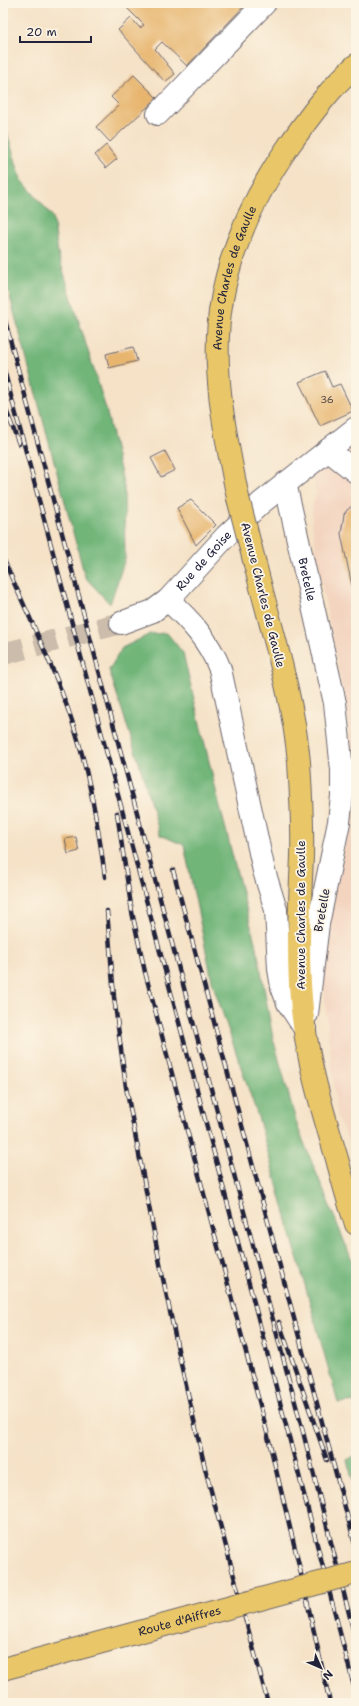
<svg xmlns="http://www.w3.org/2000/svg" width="359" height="1706" font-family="'Shantell Sans',sans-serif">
	<rect width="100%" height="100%" fill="#fcf5e5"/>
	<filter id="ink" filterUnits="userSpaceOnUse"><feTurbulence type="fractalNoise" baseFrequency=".025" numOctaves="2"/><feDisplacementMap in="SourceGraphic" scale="8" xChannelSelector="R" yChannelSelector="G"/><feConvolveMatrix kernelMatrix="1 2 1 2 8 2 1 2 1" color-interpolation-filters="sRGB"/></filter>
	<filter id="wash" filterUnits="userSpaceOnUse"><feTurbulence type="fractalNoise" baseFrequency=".012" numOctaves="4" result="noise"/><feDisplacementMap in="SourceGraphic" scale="16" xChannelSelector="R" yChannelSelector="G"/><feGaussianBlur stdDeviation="0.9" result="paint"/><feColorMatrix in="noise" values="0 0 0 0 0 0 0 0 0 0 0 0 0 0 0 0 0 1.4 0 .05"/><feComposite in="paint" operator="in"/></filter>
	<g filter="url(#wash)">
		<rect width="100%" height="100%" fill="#f5e2c7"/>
		<!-- built -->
		<path fill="#f3d4bf" d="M356,442V1158L337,1116L325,1001L324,956L325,940L348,829L353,777L348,720L318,563L312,521V507L316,494L313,475Z"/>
		<!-- forest -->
		<path fill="#71b579" stroke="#4a6c5a" d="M3,120L21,179L53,217L58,254L106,409L124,487L125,559L110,604L85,577L3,271Z
			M167,633L183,653L219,803L258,954L273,1038L298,1128L356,1270V1401L338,1403L258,1117L213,985L184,845L160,835L140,766L109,670L122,648L150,634Z
			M356,1455V1492L347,1460Z"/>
		<g id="blocks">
			<!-- building -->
			<path fill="#e7b56e" d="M122,3H247L187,66L162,42L155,49L175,74L165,82L118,30L131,18L140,28L144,25Z
				M134,75L157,98L110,142L96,127L119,105L111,97Z
				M106,145L117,159L106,168L95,155Z
				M133,347L137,361L109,368L106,354Z
				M325,371L332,387L340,384L353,411L320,426L299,382Z
				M165,451L175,470L161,477L151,458Z
				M191,500L216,525L196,545L177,508Z
				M356,503V599L355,600L341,534L344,514L347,510Z
				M76,837L79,851L68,854L65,839Z"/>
		</g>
	</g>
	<g filter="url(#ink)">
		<use href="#blocks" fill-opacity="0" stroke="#6c656c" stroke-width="1"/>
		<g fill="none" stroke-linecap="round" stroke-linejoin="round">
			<!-- minor-tunnel -->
			<path stroke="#cbbcab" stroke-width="22" stroke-dasharray="22 11" stroke-linecap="butt" d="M3,654L121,623"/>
			<defs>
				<g id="minor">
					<path d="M158,114L265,3"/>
					<path d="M328,450L356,472"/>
					<path id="s1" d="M285,483L335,703L342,770V796L339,822L318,924L307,1014"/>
					<path d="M168,600C190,620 209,641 220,669L264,871L276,910L279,969L282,987L288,1003L305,1029"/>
					<path id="s2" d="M121,623L153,611L168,600L226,536L261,503L356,428"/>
				</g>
				<g id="major">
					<path id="s3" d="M238,498C225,434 210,364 222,299C232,243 258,190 290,144C310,116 330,88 356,65"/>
					<path d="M255,564C271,629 293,695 299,762C301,793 303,825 302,856C300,903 297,951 301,998C305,1053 321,1106 337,1159C343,1181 348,1202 356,1224"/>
				</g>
			</defs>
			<!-- minor casing -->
			<use href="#minor" stroke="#6c656c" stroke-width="24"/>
			<!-- major casing -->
			<use href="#major" stroke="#6c656c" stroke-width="24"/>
			<!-- minor -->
			<use href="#minor" stroke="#fff" stroke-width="22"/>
			<!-- major -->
			<use href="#major" stroke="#e9c769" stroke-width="22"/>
			<defs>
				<path id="rail" d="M3,313L302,1428L356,1641
					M3,366L251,1291L356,1694
					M3,402L19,444
					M3,558C29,618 60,678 78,740C91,785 99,831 105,877
					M117,813L132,912L145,972L264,1420L299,1565L330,1703
					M173,870L356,1548
					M107,911L114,997L126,1087L161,1269L181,1364L206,1472L268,1703
					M279,1322L327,1460"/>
			</defs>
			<!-- rail casing -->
			<use href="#rail" stroke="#22223b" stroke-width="4.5"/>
			<!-- rail -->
			<use href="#rail" stroke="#fcf5e5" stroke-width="3" stroke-dasharray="9" stroke-linecap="butt"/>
			<defs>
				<g id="major-bridge">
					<path d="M238,498L255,564"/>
					<path id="s4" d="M3,1669L356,1573"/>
				</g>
			</defs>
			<!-- major-bridge casing -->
			<use href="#major-bridge" stroke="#6c656c" stroke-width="24" stroke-linecap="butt"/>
			<!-- major-bridge -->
			<use href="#major-bridge" stroke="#e9c769" stroke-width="22"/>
		</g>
	</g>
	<g text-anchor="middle" stroke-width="3.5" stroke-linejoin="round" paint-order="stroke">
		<!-- number labels -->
		<g font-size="10" fill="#534748">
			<text x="327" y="403">36</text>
		</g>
		<!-- street labels -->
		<g font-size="12" fill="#22223b" stroke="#fcf5e5">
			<text dy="4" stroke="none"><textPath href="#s3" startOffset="224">Avenue Charles de Gaulle</textPath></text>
			<text dy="4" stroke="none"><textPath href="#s2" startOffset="106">Rue de Goise</textPath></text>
			<text dy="4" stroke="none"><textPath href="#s1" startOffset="99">Bretelle</textPath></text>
			<text transform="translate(263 595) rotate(76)" y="4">Avenue Charles de Gaulle</text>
			<text transform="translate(322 910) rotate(-80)" y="4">Bretelle</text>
			<text transform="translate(301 915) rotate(-90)" y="4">Avenue Charles de Gaulle</text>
			<text dy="4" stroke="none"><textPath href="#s4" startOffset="183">Route d'Aiffres</textPath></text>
		</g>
	</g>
	<!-- margin -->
	<rect width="359" height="1706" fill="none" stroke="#fcf5e5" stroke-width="16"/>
	<!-- north arrow -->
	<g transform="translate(321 1668) rotate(135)" stroke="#fcf5e5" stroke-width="3" paint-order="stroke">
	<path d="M0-3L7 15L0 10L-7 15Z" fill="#22223b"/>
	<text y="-6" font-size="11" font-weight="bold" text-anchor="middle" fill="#22223b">N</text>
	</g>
	<!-- scale -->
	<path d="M20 36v6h71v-6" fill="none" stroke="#22223b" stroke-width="2"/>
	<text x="26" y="36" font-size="12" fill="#22223b" stroke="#fcf5e5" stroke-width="3" paint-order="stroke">20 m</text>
</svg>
